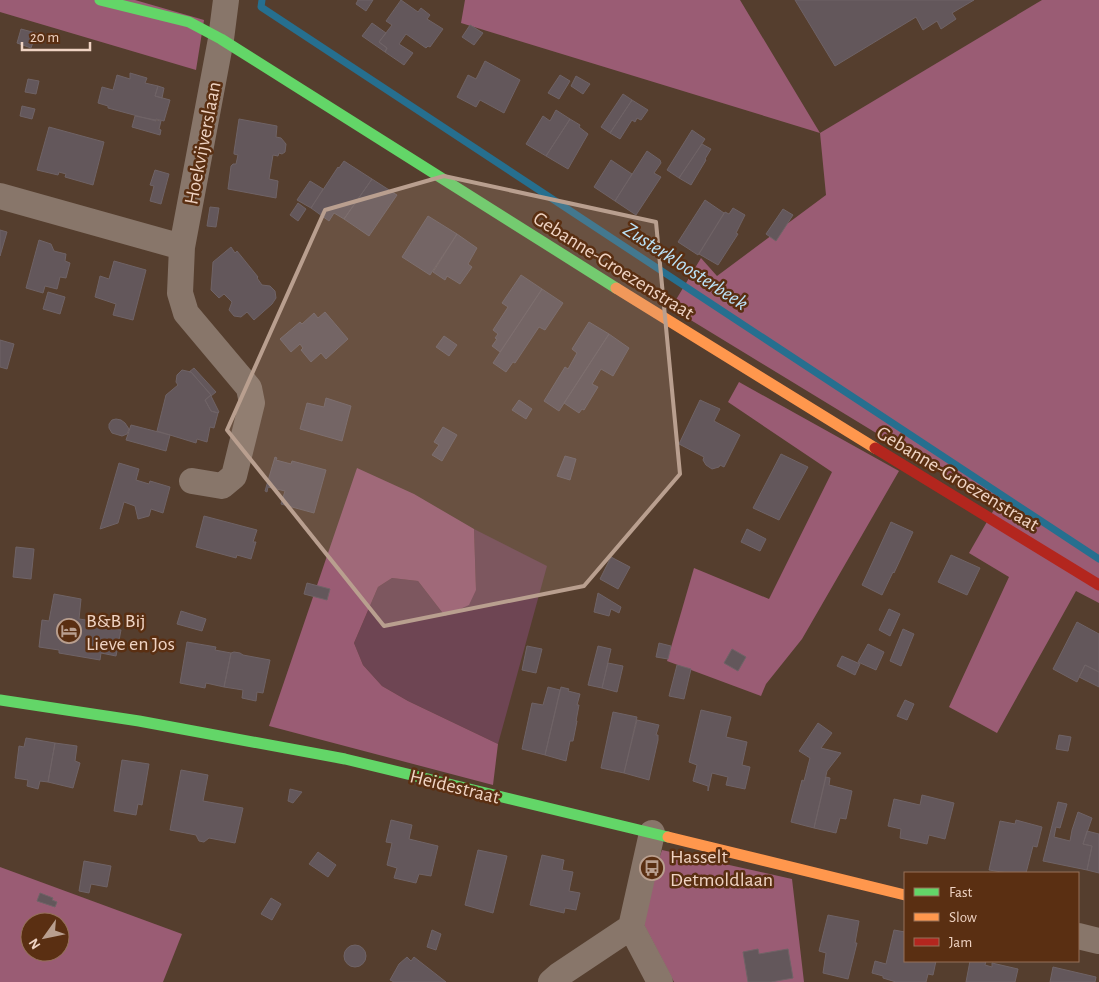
<svg xmlns="http://www.w3.org/2000/svg" width="1099" height="982" font-family="'Alegreya Sans',sans-serif">
	<rect width="100%" height="100%" fill="#553e2e"/>
	<!-- green -->
	<path fill="#6e4553" d="M474,529L547,566L498,744L408,701L382,686L363,665L354,643L378,587L392,578L418,581L445,616L476,590Z"/>
	<!-- forest -->
	<path fill="#9a5c74" fill-rule="evenodd" d="M0,0H135L204,20L196,70L0,12Z
		M465,0H740L820,133L1042,0H1099V603L1076,591L997,733L949,707L1009,577L969,553L996,506L671,308L701,258L717,276L826,195L820,133L461,23Z
		M739,382L899,471L802,639L766,684L761,696L667,661L694,568L769,599L832,472L728,402Z
		M357,468L414,494L474,529L476,590L469,605L445,616L418,581L392,578L378,587L354,643L363,665L382,686L408,701L498,744L493,785L269,726Z
		M662,850L792,879L804,982H674L642,921L648,891Z
		M0,867L182,934L163,982H0ZM30,922H60V952H30Z"/>
	<g fill="none" stroke-linecap="round" stroke-linejoin="round">
		<!-- stream -->
		<path stroke="#266f8f" stroke-width="7" d="M262,0L261,7L1099,559"/>
	</g>
	<!-- building -->
	<path fill="#63575b" stroke="#6f6366" d="M358,0H373L366,11L356,4Z
		M401,0L418,12L421,8L430,15L427,19L443,29L430,47L428,46L426,48L406,34L399,44L413,53L404,65L385,52L387,48L379,42L392,25L386,21Z
		M795,0H974L952,13L956,19L941,29L937,21L923,30L916,17L835,66Z
		M372,23L386,33L379,42L387,48L385,52L362,36Z
		M470,25L483,33L474,45L462,37Z
		M21,29L36,33L31,48L17,43Z
		M485,61L520,80L504,113L480,100L476,107L457,97L468,75L476,79Z
		M130,73L147,78L145,83L158,86L155,96L170,100L164,121L156,119V121L108,108V106L98,103L102,87L113,90L117,75L130,79Z
		M560,75L570,81L559,99L548,93Z
		M576,76L590,84L583,94L571,86Z
		M28,79L39,81L36,94L25,92Z
		M158,86L164,88L162,98L155,96Z
		M623,94L632,100L610,133L601,127Z
		M632,100L648,110L641,120L637,118L635,122L632,120L620,139L610,133Z
		M22,106L35,109L32,119L20,116Z
		M556,110L570,119L546,156L526,144L543,116L550,121Z
		M135,116L161,121L159,129L161,130L160,135L132,127Z
		M239,119L277,126L276,137L281,138L286,144L285,152L282,154L279,153L278,156L273,155L269,179L278,181L276,198L228,189L231,166L233,164H236L238,155L234,154V152Z
		M570,119L580,125L579,127L588,134L568,169L546,156Z
		M49,127L104,142L93,185L65,177L66,174L59,172L58,175L37,170Z
		M692,130L705,139L679,178L667,170Z
		M702,144L711,149L705,159L706,160L691,185L679,178Z
		M647,151L660,160L661,163L654,173L661,177L636,215L615,201Z
		M611,160L632,174L615,201L594,187Z
		M344,161L372,179L344,219L334,213L329,221L311,208L338,167L339,168Z
		M155,170L169,174L161,204L150,201L154,186L150,185Z
		M372,179L397,195L369,236L344,219Z
		M310,181L323,189L311,208L297,200Z
		M705,200L724,213L698,255L678,242Z
		M298,203L306,209L298,221L290,215Z
		M210,207L219,208L216,227L207,226Z
		M733,208L745,215L736,233L738,234L718,265L699,254L725,212L729,214Z
		M783,209L793,215L776,241L766,234Z
		M428,216L457,234L430,275L402,257Z
		M0,230L7,232L0,256Z
		M457,234L477,248L468,264L472,267L460,284L447,276L445,280L433,272Z
		M39,240L51,244L54,251L66,254L65,261L70,263L66,278L60,277L57,289L45,286L43,293L26,288Z
		M231,247L235,253L237,251L258,277L257,278L262,285L270,286L275,291L276,298L272,304L254,320L247,312L241,317L234,316L229,310L232,302L224,294L219,298L211,290L213,262Z
		M114,261L146,270L133,320L113,315L116,304L95,297L100,276L109,279Z
		M521,275L542,289L500,352L492,346L497,339L495,338L498,334L493,330L508,307L502,303Z
		M542,289L563,303L545,330L539,327L515,363L513,362L506,372L493,363Z
		M48,292L65,297L60,314L43,309Z
		M325,312L348,339L326,359L321,353L311,362L301,350L303,348L300,344L291,352L280,339L300,322L302,324L314,313L318,318Z
		M589,322L609,334L559,411L544,401L565,367L568,369L577,353L572,349Z
		M609,334L629,348L613,376L601,369L592,384L598,387L584,410L582,409L579,413L564,403Z
		M444,336L457,345L449,356L436,347Z
		M0,340L14,344L7,369L0,367Z
		M194,368L216,392L211,396L219,412L218,413L211,411L205,400L211,395L191,372H189Z
		M182,370L191,372L211,395L205,400L211,411L218,413L214,428L210,427L207,442L197,439L196,443L157,431L166,395L178,385L176,382L177,375Z
		M326,398L351,406L342,441L300,429L307,403L324,407Z
		M519,400L532,409L526,419L512,410Z
		M700,400L720,409L714,421L740,435L724,467L720,465L719,467L712,469L706,465L703,460L704,457L679,444Z
		M116,419L121,420L125,423L129,429L127,434L122,436L112,433L109,428V424L112,420Z
		M131,425L170,435L166,451L126,440Z
		M443,427L457,435L442,461L432,455L439,445L434,442Z
		M781,454L808,467L779,520L753,508Z
		M565,456L576,459L570,480L557,476Z
		M275,457L277,458L276,460L291,464L292,461L326,470L314,513L281,504L285,491L268,487L267,492L265,491Z
		M119,463L139,469L136,480L149,484L150,481L170,487L163,513L151,509L149,516L138,519L135,506L124,502L118,523L100,529Z
		M204,516L257,530L253,542H256L251,559L237,555L236,558L196,547Z
		M891,522L913,532L894,573L893,572L882,595L862,585Z
		M747,529L766,539L760,551L741,542Z
		M16,547L34,549L31,579L13,577Z
		M951,555L980,568L967,595L938,582Z
		M611,557L630,567L618,589L600,579Z
		M307,583L330,589L327,600L304,594Z
		M598,593L621,607L619,613L611,609L609,616L594,612Z
		M54,594L81,599L79,619L107,623L105,628L121,630L116,656L101,653L100,660L59,653V650L39,647L42,620L49,621Z
		M889,609L900,614L890,636L879,630Z
		M181,611L206,619L202,631L177,624Z
		M1077,622L1099,634V672L1085,665L1077,682L1053,669Z
		M903,629L914,634L901,666L890,661Z
		M187,642L216,647L215,650L231,653L224,687L206,683L205,688L180,683Z
		M659,643L671,646L668,659L656,657Z
		M868,644L884,652L876,670L858,662Z
		M527,646L542,649L536,673L522,670Z
		M598,646L611,649L602,688L588,685Z
		M732,649L746,657L738,671L724,663Z
		M234,652L240,653L243,655L270,660L263,693L257,692L256,701L242,698L243,690L224,687L231,653Z
		M842,656L860,664L855,675L837,666Z
		M608,663L623,666L617,692L602,688Z
		M677,665L691,669L684,699L669,696Z
		M1085,665L1099,672V687L1079,677Z
		M548,687L560,690L545,755L522,749L532,703L543,705Z
		M561,687L569,689L568,691L580,694L577,705H579L576,721H577L573,741H570L566,761L545,755Z
		M905,700L914,704L907,720L897,716Z
		M701,710L731,717L726,737L747,742L742,765L750,767L745,789L726,785L728,777L712,773L708,791V786L693,781L697,765L689,762Z
		M613,712L637,717L624,773L601,768Z
		M637,720L659,725L656,735H658V740L649,780L624,773Z
		M818,723L832,733L821,748L841,753L827,771L814,828L791,822L802,780L804,781L810,758L799,751Z
		M1059,735L1071,737L1068,751L1056,749Z
		M26,738L55,743L48,782L40,781L38,789L27,786L28,780L15,778L19,746L24,747Z
		M55,743L77,746L75,761L80,763L73,788L48,782Z
		M122,760L149,764L142,805L138,804L136,815L114,811Z
		M181,770L208,775L203,801L243,808L235,843L209,838L204,842L199,841L196,835L170,830Z
		M826,777L830,778L829,785L852,791L846,819L840,818L836,833L814,828Z
		M290,789L302,792L293,803L288,801Z
		M922,795L954,803L945,839L929,835L927,844L900,838L901,829L888,826L894,799L920,805Z
		M1058,802L1067,804L1060,828L1056,827L1054,837L1070,841L1072,830L1078,812L1092,818L1083,844L1092,846L1087,870L1043,861Z
		M391,820L412,825L409,839L438,846L431,876L419,874L416,883L394,878L397,868L387,865L392,843L386,842Z
		M1016,820L1042,827L1037,847L1033,846L1026,873H1008L989,870L1000,821L1015,824Z
		M1087,831L1099,834V873L1087,870L1092,846L1083,844Z
		M478,850L507,856L493,913L465,905Z
		M318,852L336,865L328,877L309,864Z
		M542,855L564,860L562,870L573,872L569,891L580,893L576,910L565,908L564,913L530,905Z
		M84,861L111,866L107,887L91,884L89,893L79,891Z
		M40,893L53,898L52,900L57,902L55,907L37,901Z
		M271,898L281,904L272,920L261,914Z
		M828,915L859,921L855,943H857L848,979L823,973L826,953L819,951Z
		M432,930L441,934L436,950L427,947Z
		M894,930L905,932V961H936L933,975L928,974L926,982H896L883,978V976L872,973L875,961L886,964Z
		M344 956a11 11 0 1 1 22 0a11 11 0 1 1-22 0Z
		M758,949L759,954L788,949L793,978L771,982H748L743,952Z
		M407,957L411,961L414,957L446,982H394L390,980L399,964Z
		M970,961H986L985,965L992,967V963L1018,969L1015,982H966Z
		M1053,967L1096,977L1095,982H1050Z"/>
	<g fill="none" stroke-linecap="round" stroke-linejoin="round">
		<!-- street -->
		<path stroke="#88766a" stroke-width="26" d="M0,196L182,247
			M192,481L222,486L234,476L252,403L249,388L186,313L180,293L182,247L221,39L226,0
			M631,927L660,982
			M1078,936L1099,941
			M551,982L559,975L631,927L652,833"/>
		<!-- fast -->
		<path stroke="#63d668" stroke-width="11" d="M100,0L189,22L221,39L616,288
			M0,700L139,721L345,759L668,837"/>
		<!-- slow -->
		<path stroke="#ff974d" stroke-width="11" d="M616,288L875,448
			M668,837L905,895"/>
		<!-- jam -->
		<path stroke="#b3261e" stroke-width="11" d="M875,448L1099,585"/>
	</g>
	<!-- marked area -->
	<path fill="#b99f8f" fill-opacity="0.2" stroke="#b99f8f" stroke-width="4" stroke-linejoin="round" d="M444,176L656,222L680,474L584,586L384,626L227,430L325,210Z"/>
	<!-- icons -->
	<defs>
		<symbol id="hotel-ring" viewBox="-11 -11 22 22"><circle r="9.5" fill="#5a2f12" stroke="#b99f8f" stroke-width="1.5"/><path d="M-6-4.5h1.5V1H6V5H4.5V3h-9V5H-6ZM-4 0a1.8 1.8 0 1 1 3.6 0ZM.5 0V-2.5h3Q6-2.5 6 0Z" fill="#b99f8f"/></symbol>
		<symbol id="bus-ring" viewBox="-11 -11 22 22"><circle r="9.5" fill="#5a2f12" stroke="#b99f8f" stroke-width="1.5"/><path d="M-5-6H5V4H4V6H2V4H-2V6H-4V4H-5ZM-3.5-4V0h7V-4ZM-3.5 1.2v1.5H-2V1.2ZM2 1.2v1.5H3.5V1.2Z" fill="#b99f8f"/></symbol>
	</defs>
	<g fill-rule="evenodd">
		<use href="#hotel-ring" x="55" y="617" width="28" height="28"/>
		<use href="#bus-ring" x="638" y="854" width="28" height="28"/>
	</g>
	<g text-anchor="middle" stroke-width="5" stroke-linejoin="round" paint-order="stroke">
		<!-- street labels -->
		<g font-size="20" fill="#efd3c3" stroke="#5a2f12">
			<text transform="translate(202 143) rotate(-79)" y="7">Hoekvijverslaan</text>
			<text transform="translate(614 265) rotate(32)" y="7">Gebanne-Groezenstraat</text>
			<text transform="translate(958 478) rotate(31)" y="7">Gebanne-Groezenstraat</text>
			<text transform="translate(455 786) rotate(14)" y="7">Heidestraat</text>
		</g>
		<!-- poi labels -->
		<g font-size="20" fill="#efd3c3" stroke="#5a2f12" text-anchor="start">
			<text x="86" y="627">B&amp;B Bij<tspan x="86" dy="23">Lieve en Jos</tspan></text>
			<text x="670" y="863">Hasselt<tspan x="670" dy="23">Detmoldlaan</tspan></text>
		</g>
		<!-- water labels -->
		<g font-size="21" font-style="italic" fill="#bbe2f7" stroke="#5a2f12">
			<text transform="translate(686 266) rotate(33)" y="7">Zusterkloosterbeek</text>
		</g>
	</g>
	<!-- legend -->
	<rect x="904" y="872" width="175" height="90" fill="#5a2f12" stroke="#967159"/>
	<rect x="914" y="888" width="25" height="8" fill="#63d668" stroke="#967159"/>
	<text x="949" y="897" font-size="15" fill="#efd3c3">Fast</text>
	<rect x="914" y="913" width="25" height="8" fill="#ff974d" stroke="#967159"/>
	<text x="949" y="922" font-size="15" fill="#efd3c3">Slow</text>
	<rect x="914" y="938" width="25" height="8" fill="#b3261e" stroke="#967159"/>
	<text x="949" y="947" font-size="15" fill="#efd3c3">Jam</text>
	<!-- north arrow -->
	<g transform="translate(45 937) rotate(237)"><circle r="24" fill="#5a2f12" stroke="#967159"/>
	<path d="M0-4L9 19L0 12L-9 19Z" fill="#b99f8f"/>
	<text y="-8" font-size="14" font-weight="bold" text-anchor="middle" fill="#efd3c3">N</text>
	</g>
	<!-- scale -->
	<path d="M22 42v8h68v-8" fill="none" stroke="#efd3c3" stroke-width="2.5"/>
	<text x="30" y="42" font-size="15" fill="#efd3c3" stroke="#5a2f12" stroke-width="4" paint-order="stroke">20 m</text>
</svg>
